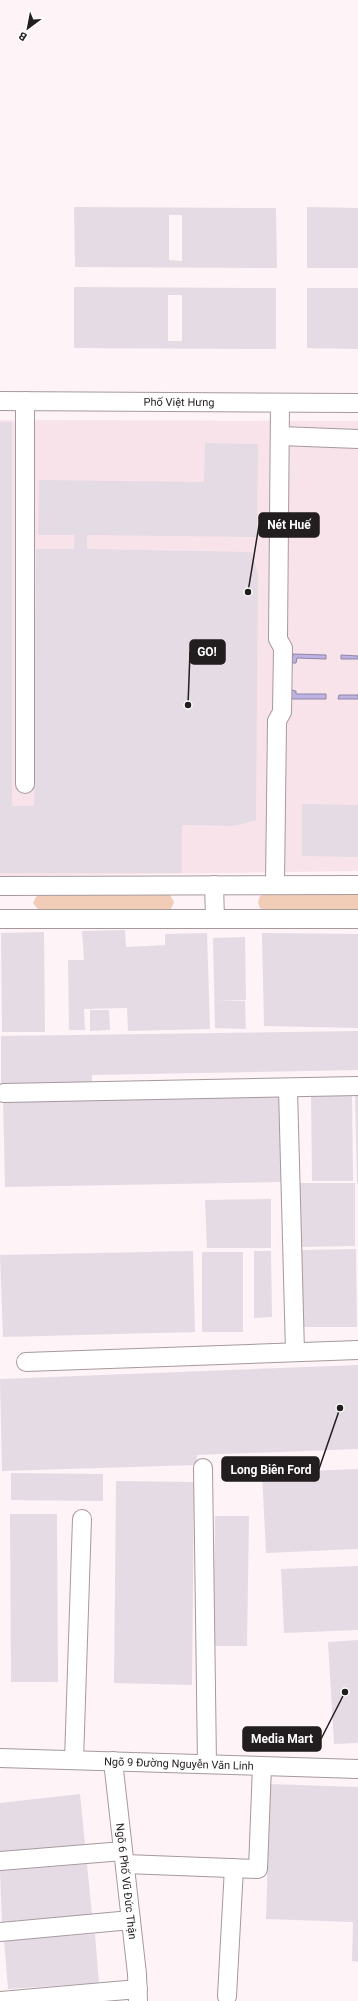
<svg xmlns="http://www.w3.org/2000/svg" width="358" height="2001" font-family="Roboto,sans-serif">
	<rect width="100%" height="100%" fill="#fef3f7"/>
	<!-- built -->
	<path fill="#f9e3eb" d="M0,420L358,421V871L0,876Z"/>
	<!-- green -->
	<path fill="#f1cdb7" d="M42,893H163L170,895L174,902L171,909L163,912H42L37,908L33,903L36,897Z
		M266,893H358V911H266L260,908L258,902L260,896Z"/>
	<!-- water -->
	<path fill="#bdb2e2" stroke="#8e85a8" d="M293,654L326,655V659L297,658L296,663H292Z
		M341,655L358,656V659H341Z
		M291,690L296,691V694H326V699H291Z
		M339,695H358V699H338Z"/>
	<!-- building -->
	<path fill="#e4dbe5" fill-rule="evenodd" d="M74,207L276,208L277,268L75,267ZM169,215H182V261L169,260Z
		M307,207L358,208V268H307Z
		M74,287L276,288V349L74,348ZM168,295H182V341H168Z
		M307,288H358V349L307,348Z
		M0,422H12V806H34L36,549H74V535H38L39,480L204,482L205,443L258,444L257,537L87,535V549L251,552L258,574L256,820L234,826L182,825V873H0Z
		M302,804L358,805V857L302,856Z
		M125,930L126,947L165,945V934L207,933L210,1029L128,1031L127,1008L84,1009L85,1030H69L68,960H84L82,931Z
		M44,932L45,1032H2L1,933Z
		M262,933L358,934V1028L264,1026Z
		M245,937L246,1000L217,1001H245L246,1029L215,1028L213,938Z
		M90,1010H109L110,1030L90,1031Z
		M358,1031V1070L92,1075V1083L1,1084V1036Z
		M311,1093H352L353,1181H312Z
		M355,1093H358V1184H357Z
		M281,1095L283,1182L5,1187L3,1099Z
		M296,1183H355V1246L297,1247Z
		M271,1199V1248H207L205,1200Z
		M356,1249L357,1327H303L302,1250Z
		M193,1251L195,1332L3,1337L0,1255Z
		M254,1251H271L272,1317L254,1318Z
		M202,1252H243V1332H202Z
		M358,1365V1449L197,1455V1465L2,1471L0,1379Z
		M358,1469V1549L266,1553L262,1473Z
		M11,1473L103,1474V1501L11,1500Z
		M116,1481L194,1482L192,1685L114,1683Z
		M10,1514H57L58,1682H11Z
		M215,1516H249L247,1646H213Z
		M358,1566V1630L284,1633L281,1569Z
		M358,1640V1743L334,1744L328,1642Z
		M270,1784L358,1787V1962L352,1961L353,1922L266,1919Z
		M80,1794L85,1844L0,1853V1803Z
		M87,1864L92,1915L2,1922L0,1871Z
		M95,1934L99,1983L8,1989L4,1940Z"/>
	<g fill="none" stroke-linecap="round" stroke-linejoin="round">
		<defs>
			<g id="minor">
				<path id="s1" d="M0,401L358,403"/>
				<path d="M280,436L358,439"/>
				<path d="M25,784V401"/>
				<path d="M214,885L215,919"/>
				<path d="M275,885L277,721L282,712L283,648L278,639L280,403"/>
				<path d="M0,886L358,885"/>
				<path d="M0,919H358"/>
				<path d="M288,1089L295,1352"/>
				<path d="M4,1093L358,1086"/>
				<path d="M26,1362L358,1350"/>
				<path d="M203,1468L207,1764"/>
				<path id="s2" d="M0,1758L358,1769"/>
				<path d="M74,1760L82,1519"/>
				<path id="s3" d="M113,1761L137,1974L138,2001"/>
				<path d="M0,1861L123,1851"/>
				<path d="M125,1864L258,1869L262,1766"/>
				<path d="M0,1932L131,1920"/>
				<path d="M227,1996L234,1868"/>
				<path d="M0,2001L138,1989"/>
			</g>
		</defs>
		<!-- minor casing -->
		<use href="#minor" stroke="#a6999e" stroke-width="20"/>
		<!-- minor -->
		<use href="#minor" stroke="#fff" stroke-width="18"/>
	</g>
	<g text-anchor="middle" stroke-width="3" stroke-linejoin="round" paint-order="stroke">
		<!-- street labels -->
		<g font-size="11" fill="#221d1f" stroke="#fff">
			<text dy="4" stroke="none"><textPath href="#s1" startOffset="179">Phố Việt Hưng</textPath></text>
			<text dy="4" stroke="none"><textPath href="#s2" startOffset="179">Ngõ 9 Đường Nguyễn Văn Linh</textPath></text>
			<text dy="4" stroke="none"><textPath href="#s3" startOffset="121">Ngõ 6 Phố Vũ Đức Thận</textPath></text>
		</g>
	</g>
	<!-- callouts -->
	<path fill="none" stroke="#221d1f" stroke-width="1.5" d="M248 592L259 525M188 705L190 652M340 1408L319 1469M345 1692L321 1739"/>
	<g fill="#221d1f" stroke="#fff" stroke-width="1.5">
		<circle cx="248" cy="592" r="4"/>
		<circle cx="188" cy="705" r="4"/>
		<circle cx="340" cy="1408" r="4"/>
		<circle cx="345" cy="1692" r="4"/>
	</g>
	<g fill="#221d1f" stroke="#221d1f" stroke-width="1.5">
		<rect x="259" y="513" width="60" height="24" rx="4"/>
		<rect x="190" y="640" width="35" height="24" rx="4"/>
		<rect x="222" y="1457" width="97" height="24" rx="4"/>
		<rect x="243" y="1727" width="78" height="24" rx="4"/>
	</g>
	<g font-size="12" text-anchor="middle" font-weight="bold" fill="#fff">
		<text x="289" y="529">Nét Huế</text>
		<text x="207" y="656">GO!</text>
		<text x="271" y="1474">Long Biên Ford</text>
		<text x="282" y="1743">Media Mart</text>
	</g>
	<!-- north arrow -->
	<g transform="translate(28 28) rotate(212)" stroke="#ffffff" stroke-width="3" paint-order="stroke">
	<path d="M0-3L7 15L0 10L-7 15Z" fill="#221d1f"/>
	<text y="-6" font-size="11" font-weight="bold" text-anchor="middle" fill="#221d1f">B</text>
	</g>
</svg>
